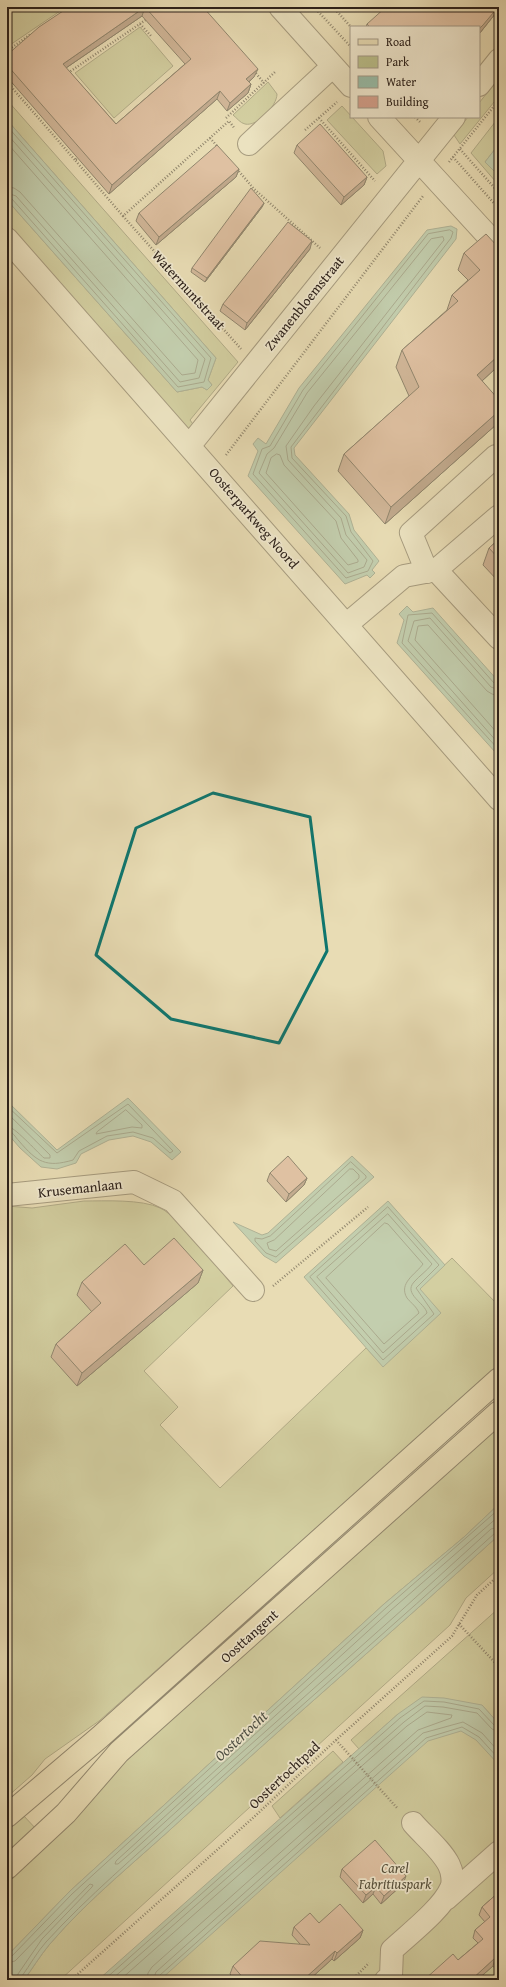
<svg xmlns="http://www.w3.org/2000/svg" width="506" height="1987" font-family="'Gentium Book Plus',serif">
	<rect width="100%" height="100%" fill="#e8dcb4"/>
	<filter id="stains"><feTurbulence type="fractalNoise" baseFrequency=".005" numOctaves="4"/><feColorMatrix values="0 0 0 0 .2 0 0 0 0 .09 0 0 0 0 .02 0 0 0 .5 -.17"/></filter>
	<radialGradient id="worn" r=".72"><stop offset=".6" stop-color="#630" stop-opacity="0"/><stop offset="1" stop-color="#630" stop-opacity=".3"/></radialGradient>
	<!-- green -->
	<path fill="#babf8a" stroke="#727052" d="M17,7H66L7,47V14Z
		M140,27L173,66L114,118L75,73Z
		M499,78V96L460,144L454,135L468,117H479V103Z
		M268,82L277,94C277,106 257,127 245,124C240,123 237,118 233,115Z
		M7,100L238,362L190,420L195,427L187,429L7,225V200L177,392L202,387L207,390L212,385L208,380L216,358L7,120Z
		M342,106L383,151L386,166L377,174L327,120Z
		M499,117V144L485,162L499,176L496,182L471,153Z
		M84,1201C104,1201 142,1199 160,1208C180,1217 217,1267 233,1286L144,1371L178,1407L160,1425L220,1488L366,1348L383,1366L440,1313L419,1289L452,1258L499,1306V1366L99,1721L45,1759L32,1775L7,1797V1206L32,1208Z
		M499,1422V1504L464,1537L384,1604L70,1891L7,1956V1877L115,1769Z
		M499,1535V1568L466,1598L450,1625L60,1980H24C32,1969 40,1956 49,1945C89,1898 139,1859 184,1817C288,1721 395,1630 499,1535Z
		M499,1608V1724L482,1705L499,1728V1980H143L398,1714L359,1749L351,1740Z
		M333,1751L343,1762L280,1818L272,1806Z
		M22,1814L38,1831L7,1859V1829Z"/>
	<!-- water -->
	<path fill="#98bca7" stroke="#6c7e6f" d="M7,120L216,358L208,380L212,385L207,390L202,387L177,392L7,200Z
		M499,144V176L485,162Z
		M451,226L457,229L456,239L294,448L295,455L349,514L354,530L379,561L372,570L375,573L370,578L367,575L345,584L248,476L258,451L253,444L258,438L266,444L299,388L427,230Z
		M407,606L413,612L433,608L499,682V754L496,753L397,643L404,620L399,614Z
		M128,1098L181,1152L172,1160L151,1142L133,1136L109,1140L81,1154L76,1163L57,1169L41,1167L20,1148L7,1133V1101L57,1150Z
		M352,1156L374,1177L276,1263L264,1256L233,1222L262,1235L268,1233Z
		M388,1201L445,1265L420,1289L441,1313L383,1367L304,1277Z
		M499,1504V1535C395,1630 288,1721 184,1817C139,1859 89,1898 49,1945C40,1956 32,1969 24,1980H7V1956L70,1891L384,1604L464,1537Z
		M422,1697L444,1698L482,1705L499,1724V1765L476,1740L461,1731L428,1741L160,1980H98L398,1714Z"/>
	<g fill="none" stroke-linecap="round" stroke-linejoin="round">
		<!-- shore -->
		<path stroke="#626e60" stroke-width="1" d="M7,126L211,358L204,382L178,387L12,199L7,198
			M7,134L205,359L199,378L180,382L16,196L7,193
			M7,143L198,360L195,373L182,375L20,192L14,188L7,187
			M450,230L453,232L451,238L291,447L292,458L346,516L351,532L373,561L368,571L346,578L253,474L262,449L270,446L303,390L428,234Z
			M443,237L444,240L314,406L286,446L288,460L341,518L346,535L367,560L364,567L348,573L259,473L267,454L274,448L307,393L431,239Z
			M277,454L280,455L284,465L336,521L341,538L358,560V562L348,565L266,473L271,458Z
			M499,685L494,683L432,613L408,615L402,643L499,750
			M499,690L491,687L430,618L414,621L408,641L499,744
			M499,696L492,694L487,691L428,625L418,626L415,640L499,735
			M7,1106L57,1153L128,1104L173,1151L170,1153L153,1138L133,1132L107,1136L79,1151L73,1160C46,1168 37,1162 19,1141C15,1137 13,1131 7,1131
			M126,1110L142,1125V1128L132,1127L96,1134L97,1132Z
			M7,1113L50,1155V1158H44C36,1151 14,1126 7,1126
			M351,1162L366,1176V1178L276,1257L266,1253L255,1241V1238L262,1239L270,1236Z
			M350,1169H353L359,1175V1178L276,1251L269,1249L267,1243L274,1240Z
			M388,1207L439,1265L416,1288L434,1314L383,1360L310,1277Z
			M388,1214L432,1264C427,1271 419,1276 414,1282C403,1294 425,1303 427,1313L383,1353L317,1277Z
			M385,1223L388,1224L423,1264C416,1274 398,1283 407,1298C411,1303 417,1307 419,1313L384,1344L326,1278Z
			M499,1516L390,1611L116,1861L115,1864H118L133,1851C251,1742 373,1638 491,1529L499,1527
			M7,1958L11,1957L72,1894L387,1607L499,1509
			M7,1963L15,1961L90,1884L93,1885L92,1887L42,1939L18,1974L16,1980
			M21,1980L22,1976C30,1965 37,1952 46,1942C88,1896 136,1856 181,1814C285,1719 391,1628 495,1533L499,1532
			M104,1980L400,1718L424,1701L444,1702L479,1709L494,1725L499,1727
			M111,1980L404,1722L425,1706L443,1707L477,1713L492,1729L499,1732
			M120,1980L407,1726L427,1712L452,1715L451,1718L418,1730L152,1967L148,1973L147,1980
			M153,1980L156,1972L423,1733L463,1722L482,1733L499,1752
			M158,1980L160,1975L426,1738L462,1727L479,1737L499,1759"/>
		<defs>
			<path id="minor" d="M280,7L351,86
				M479,85L499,60
				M379,117L499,248
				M249,144L333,66
				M7,239L499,799
				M190,445L454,117
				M436,570L499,516
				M427,572L411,533L496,456
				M346,625L404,576L436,570L499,638
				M7,1195L134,1182L173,1201L253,1290
				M446,1899L499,1852
				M386,1980L391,1976L392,1950C408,1935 443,1908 451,1888C454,1882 452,1871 449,1865C441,1849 424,1836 413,1823"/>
			<path id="major" d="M7,1816L100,1737L499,1379
				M7,1868L66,1813L119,1752L499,1412"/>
		</defs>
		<!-- minor casing -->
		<use href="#minor" stroke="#5a4f40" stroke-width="24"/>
		<!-- major casing -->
		<use href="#major" stroke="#2b201a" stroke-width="24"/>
		<!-- path -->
		<path stroke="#2b201a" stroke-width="2.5" stroke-dasharray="1 2" stroke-linecap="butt" d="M314,7L351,47
			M333,7L351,27
			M140,24L152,37
			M7,51L31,34
			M254,71L264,83
			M68,73L147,19
			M7,82L75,160
			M415,117L421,123
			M226,118L275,72
			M319,118L375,181
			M305,130L337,102
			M210,138L218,147
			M460,149L499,193
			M79,157L75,160L123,216L229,121L235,129
			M453,157L499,209
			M449,162L499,100
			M237,169L254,189L320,248
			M123,216L241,349
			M226,455L423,196
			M273,1286L368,1207
			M459,1624L499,1667
			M336,1740L398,1809
			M71,1980L254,1817L336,1740L452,1636L477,1595L499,1575
			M352,1980L369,1963"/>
		<!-- minor -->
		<use href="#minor" stroke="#f0e8ce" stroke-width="22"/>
		<!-- major -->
		<use href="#major" stroke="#e8dcb4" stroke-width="22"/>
	</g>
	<!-- wall -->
	<path fill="#b78a78" stroke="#2b201a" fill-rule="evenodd" d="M69,7H203L254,77L249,82L251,84L248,93L227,111L217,99L109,194L7,77V55ZM142,16L185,64L116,124L66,68Z
		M499,7V9L480,33L479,27H366L367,24Z
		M297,145L367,177L364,185L341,205L294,153Z
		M239,169L236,177L156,245L136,221L139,213Z
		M264,203L262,207L205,282L191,272L192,268Z
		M499,248V371L496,368L482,381L498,423L385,524L338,471L344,454L409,396L396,367L402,350L447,310L452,295L468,280L458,270L464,253Z
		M310,249L245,330L220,311L223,304Z
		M499,539V582L483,565L489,548Z
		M270,1173L307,1178L304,1185L286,1202L267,1181Z
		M144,1265L203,1270L198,1283L77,1386L51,1357L56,1344L92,1312L77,1295L82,1282Z
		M342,1869L403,1884L381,1904L373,1894L363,1903L340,1877Z
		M499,1892V1974L493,1966L477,1980H424L458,1960L478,1943L473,1938L475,1930L485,1922L479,1915L482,1907Z
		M319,1923L363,1930L360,1938L334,1961L332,1959L309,1980H235L230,1974L233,1966L300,1944L292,1935L294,1927Z"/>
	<!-- shaded-wall -->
	<path fill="#957062" stroke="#2b201a" d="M145,7L142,16L60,72L63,64Z
		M498,7H499V9L479,34V29Z
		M258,69L254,77L243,87L246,79Z
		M251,84L248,93L227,111L230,103Z
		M220,91L217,99L109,194L112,185Z
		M239,169L236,177L156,245L159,237Z
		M367,177L364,185L341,205L344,197Z
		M264,203L262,207L205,282L207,278Z
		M312,241L310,249L245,330L247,323Z
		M499,355V361L496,368L470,392L477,375Z
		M499,411L498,423L385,524L391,507Z
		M307,1178L304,1185L286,1202L289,1194Z
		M203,1270L198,1283L77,1386L82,1373Z
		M406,1876L403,1884L381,1904L384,1896Z
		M376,1887L373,1894L363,1903L366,1895Z
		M363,1930L360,1938L334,1961L337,1953Z
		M335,1951L332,1959L309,1980H303Z
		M495,1958L493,1966L477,1980H471Z"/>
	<!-- building -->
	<path fill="#d5a08c" stroke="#2b201a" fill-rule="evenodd" d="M69,7H203L258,69L246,79L251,84L230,103L220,91L112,185L7,65V55L39,27ZM145,7L191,59L116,124L63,64Z
		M386,7H498L483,25L479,29V27H370L367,24Z
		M320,124L367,177L344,197L297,145Z
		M217,145L239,169L159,237L139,213Z
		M251,188L264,203L207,278L192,268Z
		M288,222L312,241L247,323L223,304Z
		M486,234L499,248V355L477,375L499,400V411L391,507L344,454L419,387L402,350L458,301L452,295L480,270L464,253Z
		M499,539V559L489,548Z
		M288,1156L307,1178L289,1194L270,1173Z
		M174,1238L203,1270L82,1373L56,1344L101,1303L82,1282L125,1244L144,1265Z
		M375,1840L406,1876L384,1896L376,1887L366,1895L342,1869Z
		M499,1892V1963L495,1958L471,1980H424L453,1954L458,1960L483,1939L475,1930L490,1917L482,1907Z
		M340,1904L363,1930L337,1953L335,1951L303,1980H243L244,1979L233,1966L260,1941L310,1945L294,1927L310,1913L319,1923Z"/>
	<!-- marked area -->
	<path d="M0 0H506V1987H0ZM213,793L310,817L327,951L279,1043L171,1019L96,955L136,828Z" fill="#e8dcb4" fill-opacity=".55" fill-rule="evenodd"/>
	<path fill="none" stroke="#0f766e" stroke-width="3" stroke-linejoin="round" d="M213,793L310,817L327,951L279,1043L171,1019L96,955L136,828Z"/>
	<g text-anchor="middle" stroke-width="3.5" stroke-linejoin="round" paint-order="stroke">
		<!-- street labels -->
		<g font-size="14" fill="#2b201a" stroke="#f0e8ce">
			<text transform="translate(189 290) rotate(48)" y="5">Watermuntstraat</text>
			<text transform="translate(304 303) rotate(-51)" y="5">Zwanenbloemstraat</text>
			<text transform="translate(254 518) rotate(49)" y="5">Oosterparkweg Noord</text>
			<text transform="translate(80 1188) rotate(-6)" y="5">Krusemanlaan</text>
			<text transform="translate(249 1636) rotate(-42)" y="5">Oosttangent</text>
			<text transform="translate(284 1775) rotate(-43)" y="5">Oostertochtpad</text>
		</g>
		<!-- park labels -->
		<g font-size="14" font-style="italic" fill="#56503c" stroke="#f0e8ce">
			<text x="395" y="1873">Carel<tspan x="395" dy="16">Fabritiuspark</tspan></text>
		</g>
		<!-- water labels -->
		<g font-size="15" font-style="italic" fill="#4c4f44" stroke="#f0e8ce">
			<text transform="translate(241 1736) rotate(-43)" y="5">Oostertocht</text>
		</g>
	</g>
	<!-- margin -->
	<rect width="506" height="1987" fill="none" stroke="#e8dcb4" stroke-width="24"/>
	<rect x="8" y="8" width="490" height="1971" fill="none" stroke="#2b201a" stroke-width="2"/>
	<rect x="12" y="12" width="482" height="1963" fill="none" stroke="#2b201a"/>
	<!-- legend -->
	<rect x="350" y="26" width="130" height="92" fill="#f0e8ce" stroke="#a19886"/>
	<rect x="358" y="39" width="20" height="6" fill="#e8dcb4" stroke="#a19886"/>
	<text x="386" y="46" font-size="12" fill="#2b201a">Road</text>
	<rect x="358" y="56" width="20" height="12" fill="#babf8a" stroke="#a19886"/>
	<text x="386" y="66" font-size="12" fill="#2b201a">Park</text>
	<rect x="358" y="76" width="20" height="12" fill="#98bca7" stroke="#a19886"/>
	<text x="386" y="86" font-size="12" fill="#2b201a">Water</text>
	<rect x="358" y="96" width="20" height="12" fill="#d5a08c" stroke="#a19886"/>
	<text x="386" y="106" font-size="12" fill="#2b201a">Building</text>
	<rect width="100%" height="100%" filter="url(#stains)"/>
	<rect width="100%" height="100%" fill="url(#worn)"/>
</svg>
